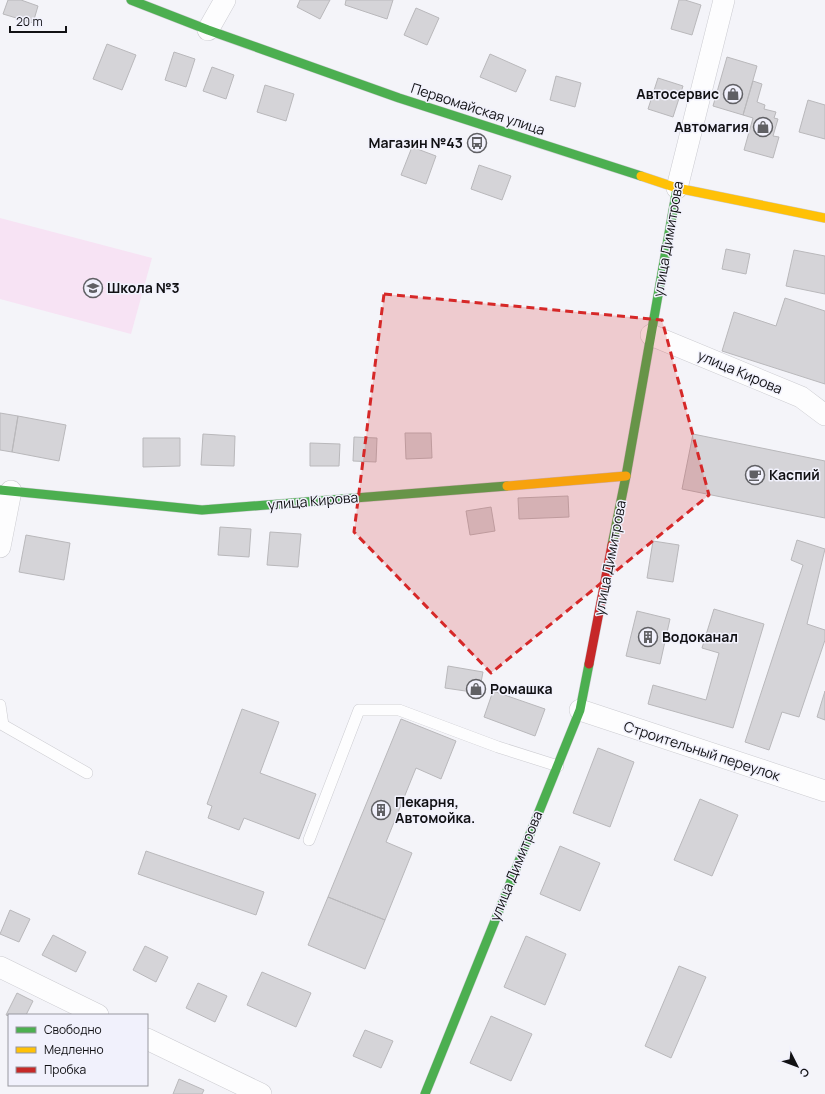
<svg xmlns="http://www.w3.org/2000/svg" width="825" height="1094" font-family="Manrope,sans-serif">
	<rect width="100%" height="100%" fill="#f4f4f9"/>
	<!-- green -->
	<path fill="#f7e3f4" d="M0,218L152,258L131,334L0,299Z"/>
	<!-- building -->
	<path fill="#d5d4d8" stroke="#b9b8bb" d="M8,0H21L38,6L33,23L3,14Z
		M300,0H330L320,19L297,7Z
		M346,0H393L387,19L345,5Z
		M679,0H685L701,5L692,35L671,29Z
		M416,8L439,18L427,45L404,35Z
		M107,44L136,55L122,90L93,79Z
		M174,52L195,59L186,87L165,80Z
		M490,54L526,70L516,92L480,77Z
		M727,57L757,66L743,115L713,106Z
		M212,67L234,75L226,99L203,91Z
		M556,76L581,83L575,107L550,100Z
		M658,78L683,86L673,117L648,109Z
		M753,81L762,84L757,102L765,105L764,109L776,112L774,118L778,119L773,136L779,137L773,158L744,150L753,118L743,115Z
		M265,85L294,94L286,121L257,112Z
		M808,100L825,105V139L799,132Z
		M412,147L436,156L426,184L401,175Z
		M479,165L511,176L502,200L471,189Z
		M726,249L750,254L746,274L722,269Z
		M794,250L825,256V294L786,286Z
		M785,298L825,311V384L722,351L734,312L776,326Z
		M0,413L18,416L12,452L0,450Z
		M18,416L66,425L59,461L12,452Z
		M405,433H431L432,458L406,459Z
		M203,434L235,436L234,466L201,465Z
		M693,434L825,461V518L682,489Z
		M354,437L377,438L376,462L353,461Z
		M143,438H180V466L143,467Z
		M310,443L340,444L339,466H310Z
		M568,496L569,517L519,519L518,498Z
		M491,507L495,531L470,535L466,511Z
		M220,527L251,529L249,557L218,555Z
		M270,532L301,534L298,567L267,565Z
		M26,535L70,543L64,580L19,572Z
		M797,540L825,549L807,624L825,630V640L799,717L782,712L769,750L745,742L803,565L791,560Z
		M653,541L679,545L673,582L647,578Z
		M714,609L764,624L733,728L648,704L653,685L706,700L719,653L702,648Z
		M637,611L670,619L660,664L626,656Z
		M448,666L483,672L479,693L445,688Z
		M493,691L545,709L535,736L484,717Z
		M825,691V720L817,717Z
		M242,709L279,722L260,773L316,794L299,839L244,818L239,830L208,818L212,806L207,804Z
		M401,719L456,741L441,779L416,768L386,842L412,853L385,920L328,897Z
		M598,748L634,762L610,827L573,813Z
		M700,799L738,815L712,876L674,860Z
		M560,846L600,863L580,911L540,894Z
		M146,851L264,892L256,915L138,874Z
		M328,897L385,920L365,969L308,945Z
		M10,910L30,919L19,942L0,934Z
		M53,935L86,952L76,972L42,955Z
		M526,936L566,954L545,1005L504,987Z
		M145,946L168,957L156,982L133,970Z
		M679,966L706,977L671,1058L645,1046Z
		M262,972L311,993L296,1027L247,1005Z
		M198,983L227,996L215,1022L186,1008Z
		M17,993L33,1001L26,1015L9,1016L6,1015Z
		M491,1016L532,1034L511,1081L470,1063Z
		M365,1030L393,1041L381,1068L353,1056Z
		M179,1079L204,1090L202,1094H173Z"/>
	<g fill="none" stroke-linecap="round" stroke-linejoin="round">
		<defs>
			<path id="lane" d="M0,705L3,725L87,773
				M309,840L359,710H399L498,747L558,766"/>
			<path id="street" d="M208,30L225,0
				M677,188L724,0
				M651,335L801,397L825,415
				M0,547L11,491
				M580,710L825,791
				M0,967L98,1015
				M147,1039L261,1094"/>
			<path id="fast" d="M131,0L208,30L399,98L641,176
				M0,490L202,510L507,486
				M612,545L626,476L677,188
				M425,1094L580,710L589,664"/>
			<path id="slow" d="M641,176L677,188L825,218
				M507,486L626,476"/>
			<path id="jam" d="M589,664L612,545"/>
		</defs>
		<!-- lane casing -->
		<use href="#lane" stroke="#ccccd1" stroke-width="12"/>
		<!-- street casing -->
		<use href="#street" stroke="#ccccd1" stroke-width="22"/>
		<!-- fast casing -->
		<use href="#fast" stroke="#ccccd1" stroke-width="10"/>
		<!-- slow casing -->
		<use href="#slow" stroke="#ccccd1" stroke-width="10"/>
		<!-- jam casing -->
		<use href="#jam" stroke="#ccccd1" stroke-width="10"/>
		<!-- lane -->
		<use href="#lane" stroke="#fdfdfe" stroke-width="11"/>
		<!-- street -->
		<use href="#street" stroke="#fdfdfe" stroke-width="21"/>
		<!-- fast -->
		<use href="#fast" stroke="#4caf50" stroke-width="9"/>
		<!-- slow -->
		<use href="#slow" stroke="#ffc107" stroke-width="9"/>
		<!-- jam -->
		<use href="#jam" stroke="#c62828" stroke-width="9"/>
	</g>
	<!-- marked area -->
	<path fill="#d62828" fill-opacity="0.2" stroke="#d62828" stroke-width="3" stroke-dasharray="8 5" stroke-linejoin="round" d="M384,294L662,320L709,495L491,673L354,532Z"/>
	<!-- icons -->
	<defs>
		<symbol id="shop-ring" viewBox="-11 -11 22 22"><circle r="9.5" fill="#f1f1fc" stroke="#606064" stroke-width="1.5"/><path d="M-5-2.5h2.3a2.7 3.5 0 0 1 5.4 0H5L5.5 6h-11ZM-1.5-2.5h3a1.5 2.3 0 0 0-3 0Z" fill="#606064"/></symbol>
		<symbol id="bus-ring" viewBox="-11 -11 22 22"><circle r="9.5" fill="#f1f1fc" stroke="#606064" stroke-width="1.5"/><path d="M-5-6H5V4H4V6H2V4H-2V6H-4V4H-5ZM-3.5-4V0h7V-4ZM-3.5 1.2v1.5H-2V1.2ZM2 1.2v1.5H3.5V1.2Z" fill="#606064"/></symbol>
		<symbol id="school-ring" viewBox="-11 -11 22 22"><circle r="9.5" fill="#f1f1fc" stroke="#606064" stroke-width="1.5"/><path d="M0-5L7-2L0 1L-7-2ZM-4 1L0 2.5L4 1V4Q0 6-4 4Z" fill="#606064"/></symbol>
		<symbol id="cafe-ring" viewBox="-11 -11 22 22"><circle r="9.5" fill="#f1f1fc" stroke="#606064" stroke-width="1.5"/><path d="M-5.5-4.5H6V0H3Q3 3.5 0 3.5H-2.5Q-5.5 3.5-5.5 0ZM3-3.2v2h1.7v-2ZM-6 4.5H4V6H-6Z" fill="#606064"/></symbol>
		<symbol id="building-ring" viewBox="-11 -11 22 22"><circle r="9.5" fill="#f1f1fc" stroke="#606064" stroke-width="1.5"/><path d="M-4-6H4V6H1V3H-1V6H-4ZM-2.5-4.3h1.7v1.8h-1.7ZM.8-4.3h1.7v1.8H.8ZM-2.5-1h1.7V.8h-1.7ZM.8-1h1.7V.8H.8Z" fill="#606064"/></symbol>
	</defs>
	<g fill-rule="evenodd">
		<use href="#shop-ring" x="722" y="83" width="22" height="22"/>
		<use href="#shop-ring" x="752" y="116" width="22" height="22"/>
		<use href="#bus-ring" x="466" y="132" width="22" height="22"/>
		<use href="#school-ring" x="82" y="277" width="22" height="22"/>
		<use href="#cafe-ring" x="744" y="464" width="22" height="22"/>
		<use href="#building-ring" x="637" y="626" width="22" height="22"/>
		<use href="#shop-ring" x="465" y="678" width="22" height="22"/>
		<use href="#building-ring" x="370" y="799" width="22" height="22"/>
	</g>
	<g text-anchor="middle" stroke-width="3" stroke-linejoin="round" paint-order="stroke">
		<!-- poi labels -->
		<g font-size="14" font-weight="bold" fill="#111114" stroke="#f1f1fc" text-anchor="start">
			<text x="719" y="99" text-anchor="end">Автосервис</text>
			<text x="749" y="132" text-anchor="end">Автомагия</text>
			<text x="463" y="148" text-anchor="end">Магазин №43</text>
			<text x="107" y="293">Школа №3</text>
			<text x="769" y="480">Каспий</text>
			<text x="662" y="642">Водоканал</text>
			<text x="490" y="694">Ромашка</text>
			<text x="395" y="807">Пекарня,<tspan x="395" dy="16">Автомойка.</tspan></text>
		</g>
		<!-- street labels -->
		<g font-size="14" fill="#111114" stroke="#f1f1fc">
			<text transform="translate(478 109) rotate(18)" y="5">Первомайская улица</text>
			<text transform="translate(668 239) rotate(-80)" y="5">улица Димитрова</text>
			<text transform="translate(740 372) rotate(23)" y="5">улица Кирова</text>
			<text transform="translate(313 501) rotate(-5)" y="5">улица Кирова</text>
			<text transform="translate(610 558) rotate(-79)" y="5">улица Димитрова</text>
			<text transform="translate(702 751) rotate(18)" y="5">Строительный переулок</text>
			<text transform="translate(516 866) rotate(-68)" y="5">улица Димитрова</text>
		</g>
	</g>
	<!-- legend -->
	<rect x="8" y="1014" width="140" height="72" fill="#f1f1fc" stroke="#97979f"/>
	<rect x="16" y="1027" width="20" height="6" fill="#4caf50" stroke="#97979f"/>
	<text x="44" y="1034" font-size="12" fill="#111114">Свободно</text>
	<rect x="16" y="1047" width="20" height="6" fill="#ffc107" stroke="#97979f"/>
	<text x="44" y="1054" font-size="12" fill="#111114">Медленно</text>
	<rect x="16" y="1067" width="20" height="6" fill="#c62828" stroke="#97979f"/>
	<text x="44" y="1074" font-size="12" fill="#111114">Пробка</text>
	<!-- north arrow -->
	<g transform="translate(797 1066) rotate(132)" stroke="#f1f1fc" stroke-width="3" paint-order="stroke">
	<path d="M0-3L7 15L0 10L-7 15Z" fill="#111114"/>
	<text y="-6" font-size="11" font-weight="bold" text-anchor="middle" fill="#111114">С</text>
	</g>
	<!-- scale -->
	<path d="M10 26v6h56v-6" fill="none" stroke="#111114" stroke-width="2"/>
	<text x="16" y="26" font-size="12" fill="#111114" stroke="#f1f1fc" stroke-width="3" paint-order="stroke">20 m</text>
</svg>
